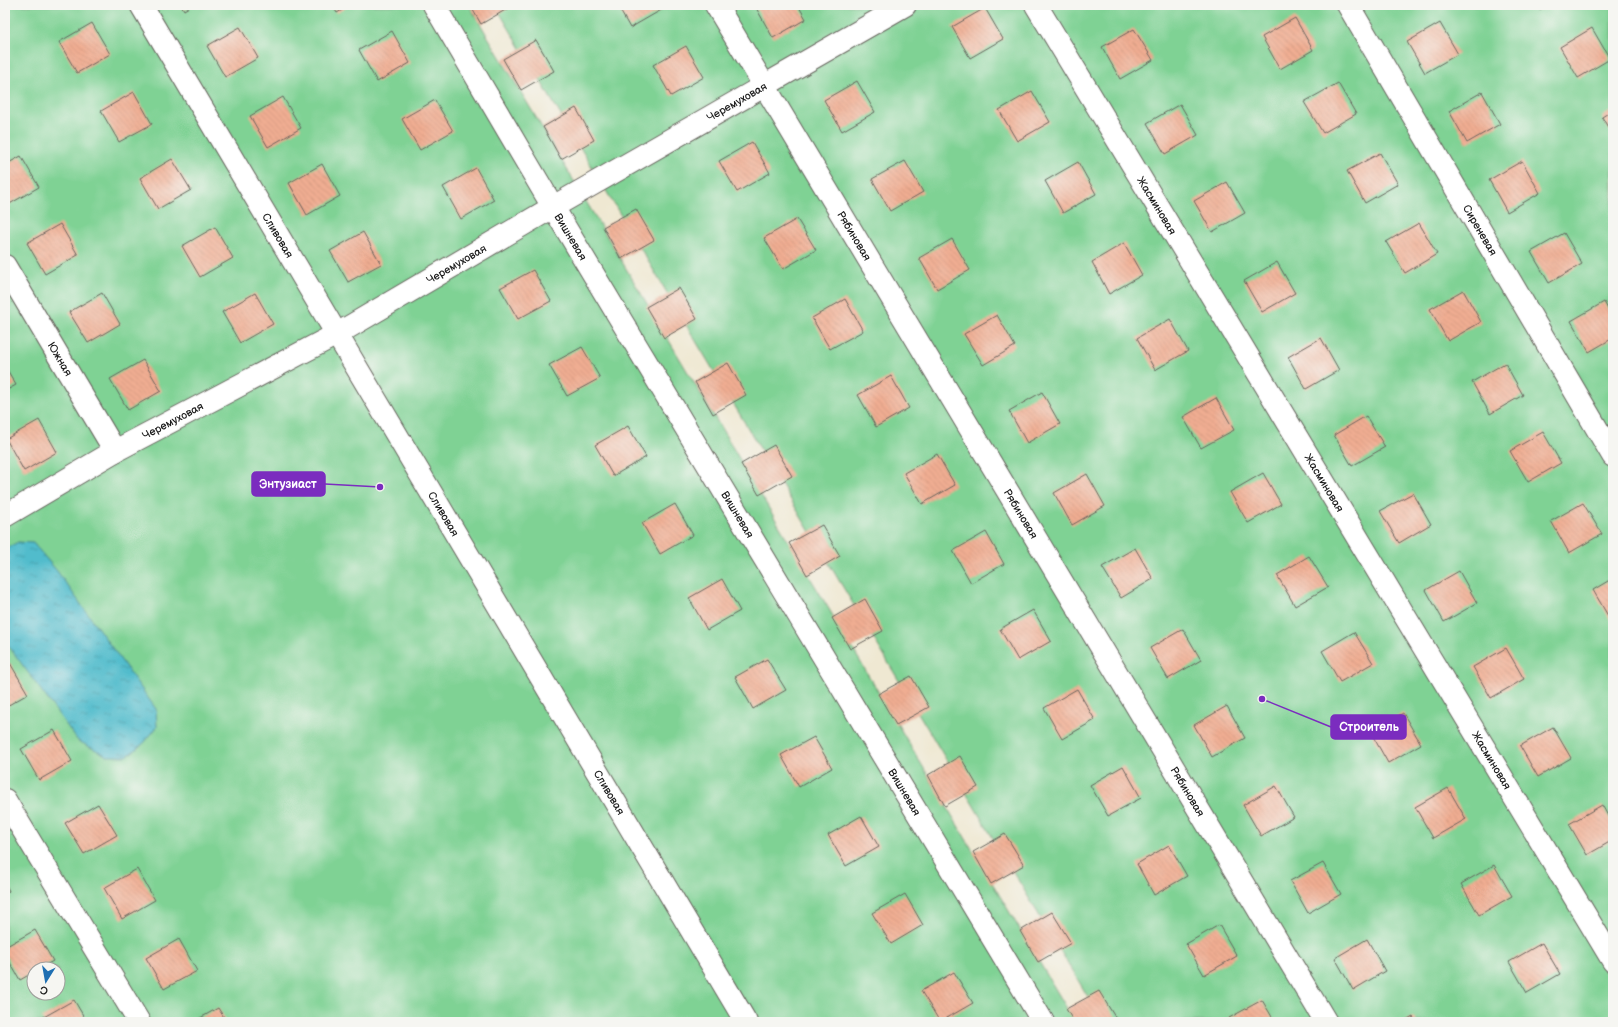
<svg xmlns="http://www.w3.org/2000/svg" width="1618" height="1027" font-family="'Balsamiq Sans',sans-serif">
	<defs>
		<pattern id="water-ripples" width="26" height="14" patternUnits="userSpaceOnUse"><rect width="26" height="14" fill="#51bccc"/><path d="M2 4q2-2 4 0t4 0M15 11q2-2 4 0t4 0" fill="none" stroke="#4298a5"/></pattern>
		<pattern id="building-back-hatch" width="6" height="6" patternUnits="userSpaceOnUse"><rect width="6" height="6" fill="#f0ad92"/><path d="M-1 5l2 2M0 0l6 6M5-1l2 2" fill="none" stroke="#cd947d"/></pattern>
	</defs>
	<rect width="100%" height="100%" fill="#f6f6f2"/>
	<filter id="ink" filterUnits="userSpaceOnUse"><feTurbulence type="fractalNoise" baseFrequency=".025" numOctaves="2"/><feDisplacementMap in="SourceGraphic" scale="8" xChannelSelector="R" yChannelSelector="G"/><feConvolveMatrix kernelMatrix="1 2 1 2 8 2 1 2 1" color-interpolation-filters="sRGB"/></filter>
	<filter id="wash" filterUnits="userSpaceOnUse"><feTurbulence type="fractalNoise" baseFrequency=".012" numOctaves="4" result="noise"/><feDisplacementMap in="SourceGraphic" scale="16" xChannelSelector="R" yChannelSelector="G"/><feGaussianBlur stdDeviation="0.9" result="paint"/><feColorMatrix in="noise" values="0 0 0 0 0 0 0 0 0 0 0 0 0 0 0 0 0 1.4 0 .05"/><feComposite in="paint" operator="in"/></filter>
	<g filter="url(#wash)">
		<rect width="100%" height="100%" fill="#efe8d2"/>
		<!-- green -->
		<path fill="#7fd294" stroke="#4e7758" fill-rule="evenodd" d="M5,5H469L1075,1022H5ZM34,969H58V993H34Z
			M495,5H1613V1022H1103Z"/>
		<!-- water -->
		<path fill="url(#water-ripples)" stroke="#366c74" d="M18,542L33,543L57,571L156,709L157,727L144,743L127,756H108L78,741L5,641V549Z"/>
		<g id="blocks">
			<!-- building -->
			<path fill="url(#building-back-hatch)" d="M181,5H192L184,10Z
				M332,5H350L337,13Z
				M470,5H514L481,24Z
				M617,5H661L663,9L630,28Z
				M757,5H798L806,19L773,38L755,6Z
				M1536,5H1548L1539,10Z
				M985,8L1003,39L970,58L952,27Z
				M1295,18L1313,50L1280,69L1262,37Z
				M92,23L110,54L77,73L59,42Z
				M1440,23L1458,54L1425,73L1407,42Z
				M240,27L258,58L225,77L207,46Z
				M1592,28L1610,59L1578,78L1560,47Z
				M1134,29L1153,60L1120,79L1102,47Z
				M392,31L410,63L377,82L359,50Z
				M536,40L554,71L521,90L503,59Z
				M686,46L704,77L671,96L653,65Z
				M857,81L875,112L842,131L824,100Z
				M1338,83L1356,114L1323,133L1304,102Z
				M1032,91L1050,122L1017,141L999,110Z
				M134,92L152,124L119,142L101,111Z
				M1482,92L1500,124L1467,143L1449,111Z
				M283,97L301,128L268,147L250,116Z
				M435,100L453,131L420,150L402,119Z
				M1180,104L1198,135L1165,154L1147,123Z
				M576,108L594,140L561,159L543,127Z
				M1613,110V136L1602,117Z
				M752,142L770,173L737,192L719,161Z
				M1380,153L1398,184L1365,203L1347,171Z
				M21,156L39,187L6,206L5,165Z
				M172,159L191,190L158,209L140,178Z
				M905,161L923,192L890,211L872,179Z
				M1522,161L1540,193L1507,212L1489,180Z
				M1078,162L1096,194L1063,213L1045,181Z
				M322,164L340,196L307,215L289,183Z
				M476,168L494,200L461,219L443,187Z
				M1227,182L1245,213L1212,232L1194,201Z
				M636,209L654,240L621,259L603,227Z
				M797,219L816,250L783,269L764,238Z
				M1419,223L1437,254L1405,273L1386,242Z
				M60,224L78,255L45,274L27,243Z
				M215,227L233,258L200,277L182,246Z
				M363,232L381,264L348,282L330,251Z
				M1564,233L1582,264L1549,283L1531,252Z
				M952,239L970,270L937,289L919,258Z
				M1124,243L1142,275L1109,294L1092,262Z
				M1277,262L1295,293L1262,312L1244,281Z
				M533,270L551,301L518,319L500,288Z
				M679,288L697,319L664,338L646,307Z
				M1463,290L1481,322L1448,341L1430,309Z
				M102,293L120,324L88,343L69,312Z
				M255,293L273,324L240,343L222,312Z
				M845,299L863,331L830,349L812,318Z
				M1604,302L1613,318V338L1589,352L1571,321Z
				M997,315L1015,346L983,365L964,334Z
				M1170,319L1188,351L1155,370L1137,338Z
				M1321,338L1339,370L1306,389L1288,357Z
				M582,347L600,378L567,396L549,365Z
				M143,360L161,391L128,410L110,379Z
				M728,363L746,395L713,414L695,382Z
				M1505,363L1523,395L1490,414L1472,382Z
				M5,366L16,385L5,391Z
				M891,376L909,408L876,427L858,395Z
				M1042,392L1060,424L1027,443L1009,411Z
				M1216,398L1234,430L1201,448L1183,417Z
				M1366,416L1385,447L1352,466L1334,435Z
				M39,420L57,452L24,471L6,439Z
				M628,426L646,457L613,476L595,445Z
				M1543,432L1561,463L1528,482L1510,451Z
				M774,445L792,476L759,495L741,464Z
				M937,454L955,485L922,504L904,473Z
				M1263,473L1281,504L1248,523L1230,492Z
				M1087,474L1105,506L1072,525L1054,493Z
				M1413,493L1431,524L1399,543L1380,511Z
				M1583,503L1602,534L1569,553L1551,521Z
				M675,504L693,535L660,554L642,523Z
				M822,525L840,556L807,575L789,543Z
				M986,532L1004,564L971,583L953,551Z
				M1135,548L1153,579L1121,598L1102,567Z
				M1309,556L1328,587L1295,606L1277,575Z
				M1459,571L1477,603L1444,622L1426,590Z
				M1613,578V620L1611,621L1593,590Z
				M722,579L740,611L707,630L689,598Z
				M865,599L883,631L850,649L832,618Z
				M1033,610L1051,641L1018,660L1000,629Z
				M1183,629L1201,660L1168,679L1150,648Z
				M1354,632L1373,663L1340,682L1322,651Z
				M1506,648L1524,679L1491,698L1473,667Z
				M767,659L786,690L753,709L735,677Z
				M10,663L28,694L5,707V666Z
				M911,676L929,707L896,725L878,694Z
				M1077,689L1095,720L1062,739L1044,708Z
				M1227,706L1245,738L1212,757L1194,725Z
				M1403,713L1421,744L1388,763L1370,731Z
				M1553,727L1571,758L1538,777L1520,746Z
				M54,730L72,761L39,780L21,749Z
				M814,737L832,768L799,787L781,755Z
				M960,756L978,787L945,806L928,775Z
				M1123,766L1141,798L1108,816L1090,785Z
				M1276,786L1294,817L1261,836L1243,805Z
				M1448,788L1466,819L1433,838L1415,807Z
				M98,804L117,835L84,854L65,823Z
				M1602,805L1613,825V840L1587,855L1569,824Z
				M861,816L879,847L846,866L828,835Z
				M1005,834L1024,865L991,884L973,852Z
				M1169,845L1187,876L1154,895L1137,864Z
				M1323,863L1341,894L1308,913L1290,881Z
				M1494,865L1512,896L1479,915L1461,884Z
				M137,869L155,900L122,919L104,888Z
				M5,883L9,891L5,894Z
				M905,894L923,925L891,944L872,913Z
				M1052,912L1071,943L1038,962L1020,931Z
				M1219,925L1237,956L1204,975L1186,944Z
				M35,930L53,961L39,969H34V972L20,980L5,954V947Z
				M179,939L197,971L164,989L146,958Z
				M1367,939L1385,971L1353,990L1335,958Z
				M1542,943L1560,974L1527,993L1509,962Z
				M954,972L973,1003L940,1022L921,991Z
				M1099,991L1118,1022H1074L1066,1009Z
				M74,1000L87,1022H44L42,1018Z
				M1262,1000L1275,1022H1231L1229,1018Z
				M218,1008L227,1022H193Z
				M1413,1017L1416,1022H1404Z"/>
		</g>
	</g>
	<g filter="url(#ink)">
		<use href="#blocks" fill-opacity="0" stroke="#66635c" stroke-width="1"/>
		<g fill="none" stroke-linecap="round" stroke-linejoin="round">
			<defs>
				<g id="minor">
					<path id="s1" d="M141,5L746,1022"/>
					<path id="s2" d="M434,5L553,207L1043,1022"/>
					<path id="s3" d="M716,5L1326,1022"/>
					<path id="s4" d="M1036,5L1613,961"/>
					<path id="s5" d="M1348,5L1613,456"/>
					<path id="s6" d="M5,266L115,451"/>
					<path id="s7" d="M5,516L115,451L337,334L553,207L905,5"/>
					<path d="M5,800L139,1022"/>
				</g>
			</defs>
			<!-- minor casing -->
			<use href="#minor" stroke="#66635c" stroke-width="24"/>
			<!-- minor -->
			<use href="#minor" stroke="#fff" stroke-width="22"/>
		</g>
	</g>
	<g text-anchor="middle" stroke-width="4" stroke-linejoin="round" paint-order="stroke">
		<!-- street labels -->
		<g font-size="11" fill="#1c1c1c" stroke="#f6f6f2">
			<text dy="4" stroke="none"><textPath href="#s7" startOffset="841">Черемуховая</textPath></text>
			<text dy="4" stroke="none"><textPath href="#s4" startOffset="234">Жасминовая</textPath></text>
			<text dy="4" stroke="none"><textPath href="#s5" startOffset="261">Сиреневая</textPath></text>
			<text dy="4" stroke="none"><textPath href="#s1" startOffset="268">Сливовая</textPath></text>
			<text dy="4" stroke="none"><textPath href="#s3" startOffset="269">Рябиновая</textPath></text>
			<text dy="4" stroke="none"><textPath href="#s2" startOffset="269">Вишневая</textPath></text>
			<text dy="4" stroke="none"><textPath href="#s7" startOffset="517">Черемуховая</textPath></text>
			<text dy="4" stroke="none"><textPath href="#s6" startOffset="108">Южная</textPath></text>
			<text dy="4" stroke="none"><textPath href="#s7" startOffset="193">Черемуховая</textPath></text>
			<text dy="4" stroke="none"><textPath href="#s4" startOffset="558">Жасминовая</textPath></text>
			<text dy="4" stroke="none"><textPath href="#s1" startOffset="592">Сливовая</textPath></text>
			<text dy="4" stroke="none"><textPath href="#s2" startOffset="593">Вишневая</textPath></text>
			<text dy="4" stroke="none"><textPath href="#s3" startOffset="593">Рябиновая</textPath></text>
			<text dy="4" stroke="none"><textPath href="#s4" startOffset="882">Жасминовая</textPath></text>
			<text dy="4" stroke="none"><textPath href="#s3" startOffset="917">Рябиновая</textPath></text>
			<text dy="4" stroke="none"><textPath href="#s1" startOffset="916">Сливовая</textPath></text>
			<text dy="4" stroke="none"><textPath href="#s2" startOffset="917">Вишневая</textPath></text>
		</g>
	</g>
	<!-- callouts -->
	<path fill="none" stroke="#7b2cbf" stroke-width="1.5" d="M380 487L325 484M1262 699L1331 727"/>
	<g fill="#7b2cbf" stroke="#f6f6f2" stroke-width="1.5">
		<circle cx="380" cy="487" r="4"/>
		<circle cx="1262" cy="699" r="4"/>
	</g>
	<g fill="#7b2cbf" stroke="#7b2cbf" stroke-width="1.5">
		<rect x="252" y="472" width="73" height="24" rx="4"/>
		<rect x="1331" y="715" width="75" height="24" rx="4"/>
	</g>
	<g font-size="12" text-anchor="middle" font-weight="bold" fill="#fff">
		<text x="288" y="488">Энтузиаст</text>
		<text x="1369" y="731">Строитель</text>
	</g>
	<!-- margin -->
	<rect width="1618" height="1027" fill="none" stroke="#f6f6f2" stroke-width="20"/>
	<!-- north arrow -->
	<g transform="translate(46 981) rotate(191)"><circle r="19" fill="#f6f6f2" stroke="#9f9f9c"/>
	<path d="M0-3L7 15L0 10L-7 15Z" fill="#1f6fb2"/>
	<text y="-6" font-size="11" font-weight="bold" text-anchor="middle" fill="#1c1c1c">С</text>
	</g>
</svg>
